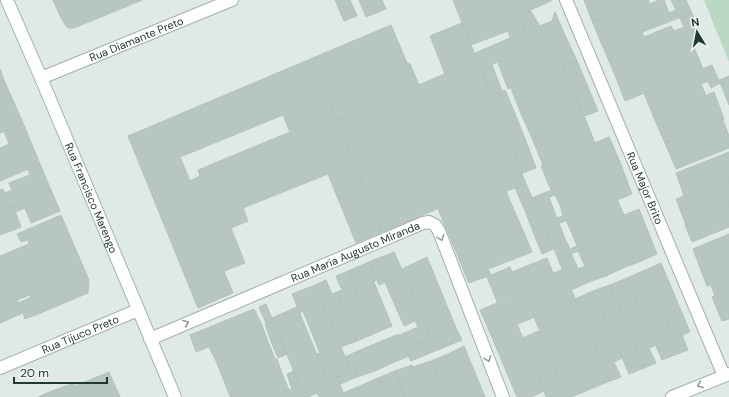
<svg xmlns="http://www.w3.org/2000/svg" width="729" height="397" font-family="'DM Sans',sans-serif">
	<rect width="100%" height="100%" fill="#dfe9e5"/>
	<!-- green -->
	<path fill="#b9d9c4" d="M704,0H729V62Z"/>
	<!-- building -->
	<path fill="#b7c6c2" stroke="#b2c2bd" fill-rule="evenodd" d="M53,0H108L113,12L74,28H68L66,26L60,16Z
		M108,0H142L113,12Z
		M335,0H350L357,16L344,21Z
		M359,0H382L386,9L366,17Z
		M453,0H512L532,48L481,69L475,53L510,38L508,31L471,45Z
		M512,0H551V1L519,15Z
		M584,0H623L625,7L592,21Z
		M623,0H643L625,7Z
		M643,0H648L650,4L659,0H664L669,13L676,10L671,0H686L692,13L603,47L592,21Z
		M530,10L540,26L552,21L555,12L565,35L532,48L519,15Z
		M692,13L703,41L615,75L603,47L642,32L644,37L671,26L674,31L684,27L680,18Z
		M462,23L477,60L445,74L430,36Z
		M391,25L407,63L327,96L382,232L356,243L328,174L243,208L248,221L231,228L245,263L224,271L233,293L198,308L128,136ZM283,115L290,132L198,170L200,176L190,181L180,157Z
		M565,35L577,61L563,66L552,40Z
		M552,40L563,66L508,89L498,63Z
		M693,45L703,69L625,101L615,75Z
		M477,60L523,173L382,232L337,120Z
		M577,61L588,87L574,93L563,66Z
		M407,63L410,64L419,85L337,120L327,96Z
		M492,65L502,91L492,96L481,69Z
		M712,65L720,83L711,88L708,81L701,84L706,96L654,118L644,93Z
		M563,66L574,93L521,114L511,88Z
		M0,69L4,80L0,81Z
		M729,76V105L719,80Z
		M4,80L23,123L0,133V81Z
		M588,87L598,111L584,116L574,93Z
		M505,90L516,116L503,122L492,96Z
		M714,92L724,119L665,143L654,118Z
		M574,93L584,116L532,138L521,114Z
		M516,116L526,141L512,146L503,122Z
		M584,116L595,143L543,165L532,138Z
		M723,120L729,136V148L676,169L665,143Z
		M23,123L40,164L0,181V148L9,144L4,131Z
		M609,137L620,162L551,190L541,166Z
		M526,141L536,168L523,173L512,146Z
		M729,152V178L684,196L676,173Z
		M620,162L626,178L560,205L555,195L549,197L553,208L539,214L532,198Z
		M40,164L51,190L0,211V190L3,189L5,193L12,190L9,183L30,175L28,169Z
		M522,174L530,193L519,197L515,188L506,191L510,201L445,226L438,209Z
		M626,178L632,194L545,229L539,214L553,208L557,218L563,216L560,205Z
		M729,178V207L686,225L676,199Z
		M51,190L60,211L31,223L25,208L16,212L13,206Z
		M530,193L537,209L526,213L519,197Z
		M617,199L624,215L573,236L566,220Z
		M510,201L517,217L452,242L445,226Z
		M13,206L21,227L0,235V211Z
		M729,207V227L692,242L685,225Z
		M537,209L543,224L532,229L526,213Z
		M639,209L645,224L558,259L552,244L565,239L570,249L577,246L573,236Z
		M61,215L76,250L0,281V256L29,244L28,240L21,242L17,234Z
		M517,217L524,233L459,259L452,242Z
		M559,223L565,239L552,244L545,229Z
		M543,224L554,249L542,254L532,229Z
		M645,224L651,239L585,266L578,251Z
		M524,233L532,252L488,269L491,275L469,283L459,259Z
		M729,234V319L722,321L712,297L715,296L711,285L707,286L693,249Z
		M651,239L657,254L641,261L635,246Z
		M635,246L641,261L623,268L617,253Z
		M76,250L89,280L88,293L38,314L30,295L17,300L8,278Z
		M394,252L403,272L384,280L385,282L379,285L369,262Z
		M571,253L578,269L564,274L558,259Z
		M617,253L623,268L606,276L599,260Z
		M427,257L456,328L430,338L402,269Z
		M547,258L553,273L562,270L565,275L498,304L487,277L510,267L512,272Z
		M599,260L606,276L589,282L583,267Z
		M369,262L376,280L374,282L392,326L373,334L348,271Z
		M661,263L690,332L682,335L688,350L680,353L645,270Z
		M583,267L589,282L571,290L564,274Z
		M645,270L680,353L662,360L627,278Z
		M348,271L373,334L357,341L337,292L342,290L336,276Z
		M403,272L430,338L405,349L400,335L418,327L415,321L404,326L384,280Z
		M565,275L576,300L491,335L480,310Z
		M8,278L18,303L32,297L38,314L25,319L23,313L0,323V281Z
		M627,278L656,345L649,348L656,363L644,368L610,285Z
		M326,280L332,294L337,292L357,341L341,347L315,285Z
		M315,285L351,371L328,381L317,354L320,353L303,311L300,313L292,294Z
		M610,285L644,368L629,374L593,291Z
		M593,291L622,358L614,362L621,377L610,381L575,299Z
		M576,300L610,381L571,397H567L534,317Z
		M266,304L273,321L266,323L259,307Z
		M297,307L328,381L302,391L272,318Z
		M254,309L262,325L196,352L190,335Z
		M273,321L280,337L271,341L265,324Z
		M517,324L544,391L531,397H517L491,335Z
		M262,325L268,342L217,363L209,347Z
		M456,328L462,340L445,347L439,334Z
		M539,331L567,397H546L544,391L522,338Z
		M399,334L405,349L383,358L377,343Z
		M439,334L445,347L428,354L422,341Z
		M280,337L287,354L278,358L271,341Z
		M422,341L428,354L411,361L405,349Z
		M268,342L275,359L224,381L217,363Z
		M377,343L383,358L366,364L360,350Z
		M464,346L485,397H465L448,354Z
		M405,349L409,356L392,363L388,355Z
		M360,350L366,364L351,371L345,357Z
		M448,354L465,397H445L431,361Z
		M388,355L392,363L375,371L372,362Z
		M277,359L283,376L230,396L224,381Z
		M431,361L445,397H426L413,367Z
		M372,362L375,371L357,377L354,370Z
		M412,365L413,367L426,397H405L395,371Z
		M354,370L357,377L340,384L337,377Z
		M294,371L300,386L292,389L287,374Z
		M395,371L405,397H386L378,378Z
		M109,372L120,397H80L75,386Z
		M283,376L289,390L271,397H231L230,396Z
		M337,377L345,397H326L320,383Z
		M378,378L386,397H365L360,386Z
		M74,383L80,397H38L47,393Z
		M320,383L326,397H319L317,393L308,397H305L302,391Z
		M300,386L305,397H271L289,390Z
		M360,386L365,397H345L343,393Z"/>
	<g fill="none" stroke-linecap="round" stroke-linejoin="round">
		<defs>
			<g id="lane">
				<path id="s1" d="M150,339L423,223L429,222L435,225L439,231L503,397"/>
			</g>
			<g id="street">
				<path id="s2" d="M566,0L724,376"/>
				<path id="s3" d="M41,78L232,0"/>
				<path id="s4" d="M0,368L138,310"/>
			</g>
			<g id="secondary">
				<path id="s5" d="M7,0L41,78L175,397"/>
				<path d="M672,397L729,374"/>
			</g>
		</defs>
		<!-- lane casing -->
		<use href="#lane" stroke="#a2b0ac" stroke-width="14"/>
		<!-- street casing -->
		<use href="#street" stroke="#a2b0ac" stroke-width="14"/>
		<!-- secondary casing -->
		<use href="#secondary" stroke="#9fb4ae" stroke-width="14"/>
		<!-- lane -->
		<use href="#lane" stroke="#fff" stroke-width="12"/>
		<!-- street -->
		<use href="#street" stroke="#fff" stroke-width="12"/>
		<!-- secondary -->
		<use href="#secondary" stroke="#fff" stroke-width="12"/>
	</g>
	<!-- one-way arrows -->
	<defs><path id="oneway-chevron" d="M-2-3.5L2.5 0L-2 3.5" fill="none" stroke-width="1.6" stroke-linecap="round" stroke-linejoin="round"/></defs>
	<g stroke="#909c9a">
		<use href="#oneway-chevron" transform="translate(441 238) rotate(69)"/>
		<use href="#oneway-chevron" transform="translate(186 323) rotate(-23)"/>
		<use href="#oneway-chevron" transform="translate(488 359) rotate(69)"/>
		<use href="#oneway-chevron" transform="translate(700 385) rotate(158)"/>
	</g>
	<g text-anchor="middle" stroke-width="4" stroke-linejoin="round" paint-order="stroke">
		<!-- street labels -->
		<g font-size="11" fill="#213834" stroke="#eff6f3">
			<text dy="4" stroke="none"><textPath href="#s3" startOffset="103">Rua Diamante Preto</textPath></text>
			<text dy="4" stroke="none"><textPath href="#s2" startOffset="204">Rua Major Brito</textPath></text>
			<text dy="4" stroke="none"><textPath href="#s5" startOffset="215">Rua Francisco Marengo</textPath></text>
			<text dy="4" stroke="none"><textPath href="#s1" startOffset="223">Rua Maria Augusto Miranda</textPath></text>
			<text dy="4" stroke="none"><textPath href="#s4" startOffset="87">Rua Tijuco Preto</textPath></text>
		</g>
	</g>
	<!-- north arrow -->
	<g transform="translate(697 32) rotate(350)" stroke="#eff6f3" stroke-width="3" paint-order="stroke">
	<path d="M0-3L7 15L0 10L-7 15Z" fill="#213834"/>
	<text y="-6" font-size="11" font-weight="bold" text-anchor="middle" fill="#213834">N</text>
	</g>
	<!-- scale -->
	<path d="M14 377v6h93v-6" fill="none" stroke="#213834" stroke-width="2"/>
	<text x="20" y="377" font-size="12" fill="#213834" stroke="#eff6f3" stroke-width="3" paint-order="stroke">20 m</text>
</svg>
